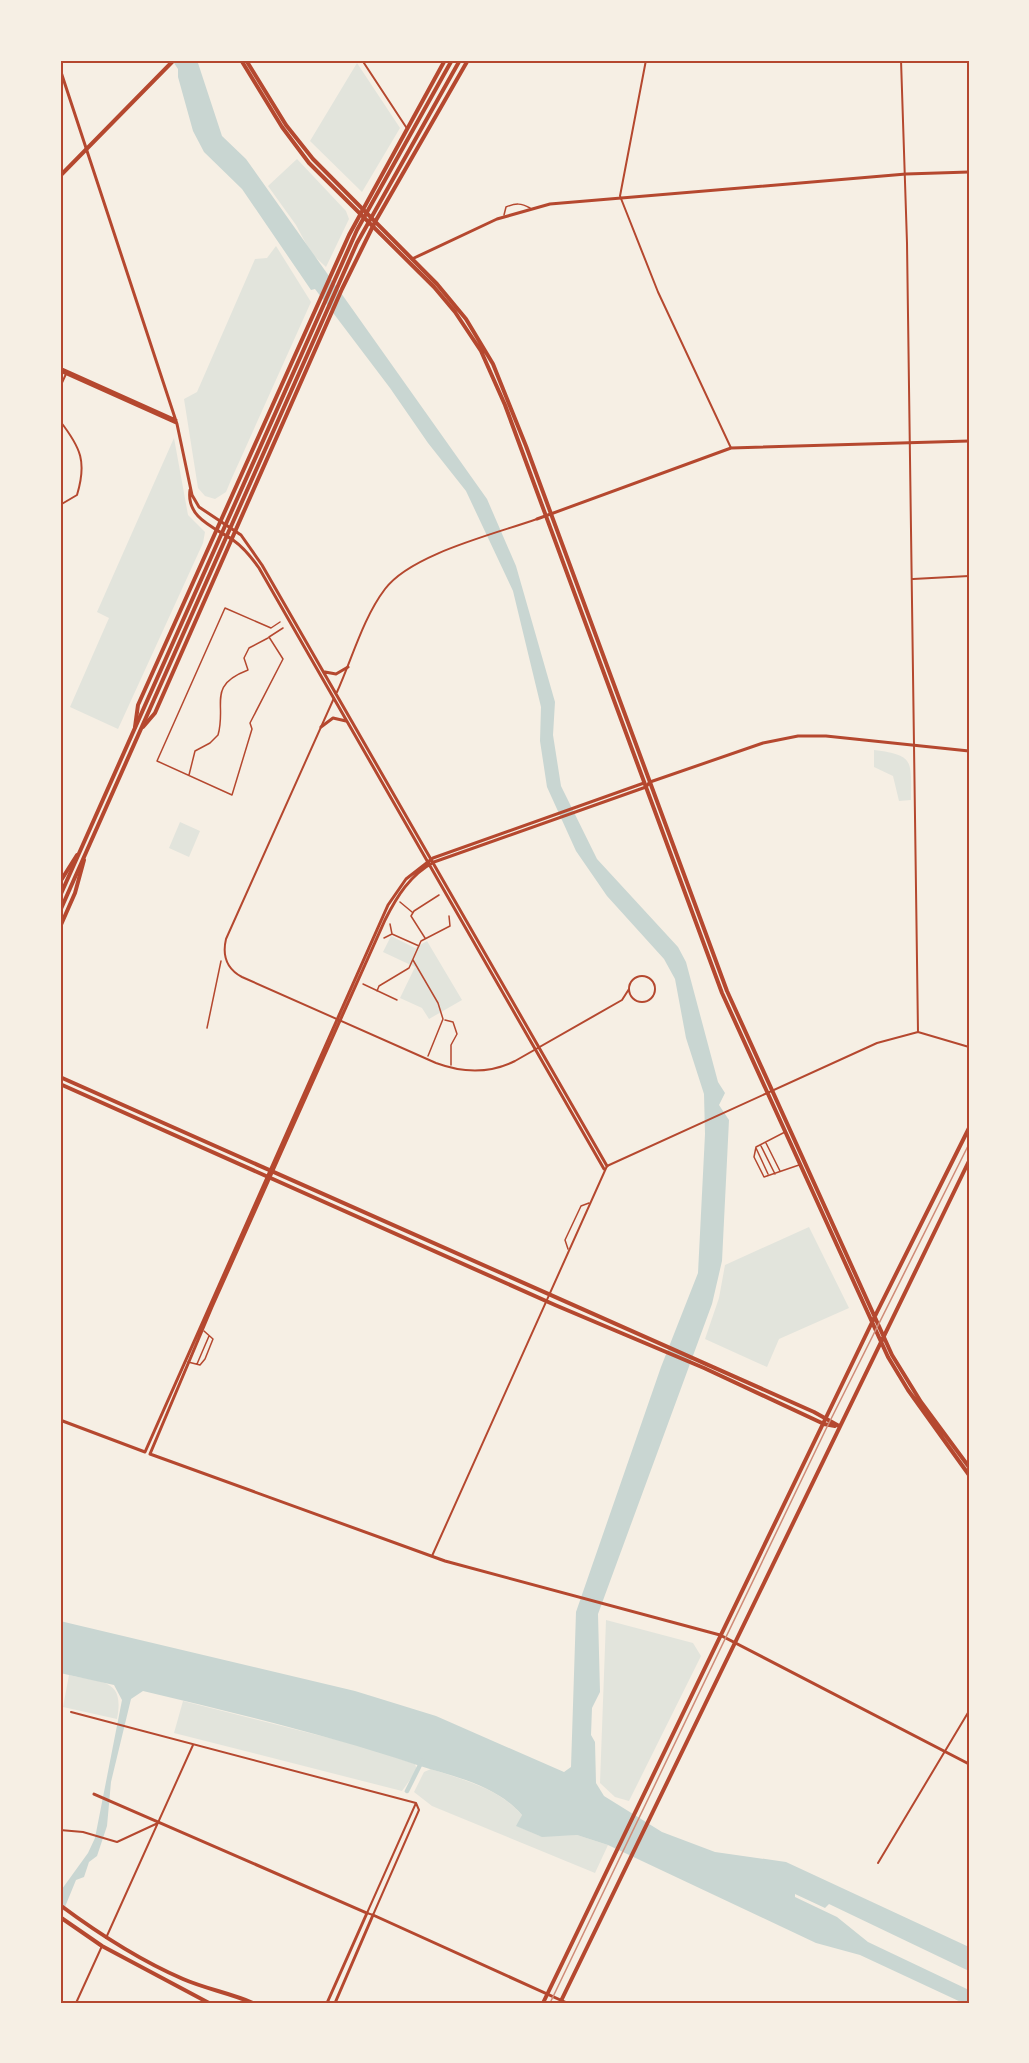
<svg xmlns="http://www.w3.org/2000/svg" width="1029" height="2063" font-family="Ubuntu,sans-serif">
	<rect width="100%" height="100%" fill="#f6efe4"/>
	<!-- green -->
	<path fill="#e2e4dc" d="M357,63L400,128L362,192L310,141Z
		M297,159L346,211L349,219L326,267L311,253L296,225L268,186Z
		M276,246L311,302L231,480L226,492L215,499L205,496L198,488L184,399L197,392L255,259L267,258Z
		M174,438L188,515L205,532L203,543L118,729L70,707L109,618L97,612Z
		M874,750C915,755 911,761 911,800L899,801L893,776L874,767Z
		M180,822L200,831L189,857L169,848Z
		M391,936L415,948L427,941L462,1000L429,1019L422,1008L400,998L415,967L383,952Z
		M809,1227L849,1308L779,1339L767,1367L705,1339L719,1298L725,1265Z
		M606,1620L693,1643L701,1656L629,1801L615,1797L600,1783Z
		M69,1675C102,1683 125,1678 117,1719L63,1707Z
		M183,1701L365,1747L415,1764L417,1770L402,1791L174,1733Z
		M431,1769C464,1780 498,1788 522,1815L517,1826L540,1836L577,1835L608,1845L595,1873L432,1806L414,1792L424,1772Z"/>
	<!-- water -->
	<path fill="#c9d6d2" d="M172,60H197L222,136L246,159L487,499L516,566L555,702L553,735L561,786L597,859L678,947L686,962L718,1082L725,1093L719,1105L729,1120L722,1261L712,1304L598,1614L600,1692L592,1708L591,1735L595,1742L596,1783L604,1796L662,1832L715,1852L786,1862L969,1947V1971L829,1904L825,1908L795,1894V1897L837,1917L868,1942L969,1990V2003H963L860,1955L816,1943L608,1845L577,1835L542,1837L516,1826L522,1815C495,1784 454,1777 417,1765C327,1735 235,1713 143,1691L131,1699L111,1782L107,1826L97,1856L89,1862L84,1877L76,1880L60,1919L62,1889L88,1853L95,1838L122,1700L114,1685L60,1673V1621L355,1691L436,1716L564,1772L571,1767L576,1612L661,1367L698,1273L705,1134L704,1094L686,1038L675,979L664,959L607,896L576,851L547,787L540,741L541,707L513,591L466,491L428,443L390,388L315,289L311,290L242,189L204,152L193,131L178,77V69Z"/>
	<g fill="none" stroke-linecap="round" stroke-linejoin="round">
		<!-- canal -->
		<path stroke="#c9d6d2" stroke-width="4.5" d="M407,1791L422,1761"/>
		<!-- service -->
		<path stroke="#b5482f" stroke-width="1.5" d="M504,215L506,207C516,203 521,203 530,208
			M280,622L271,628L225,608L157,761L232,795L252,729L250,723L283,659L269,637L283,628
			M189,775L195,751L210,743L218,735C227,704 206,686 248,670L244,658L249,648L268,638
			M785,1132L756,1147L754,1157L764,1177L799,1165
			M766,1143L780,1171
			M761,1146L775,1174
			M756,1148L768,1174
			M568,1249L565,1240L581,1206L589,1203
			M188,1362L200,1365L205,1359L213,1339L204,1331
			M197,1364L209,1336"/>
		<!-- pedestrian -->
		<path stroke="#b5482f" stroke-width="1.5" d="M400,902L412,912
			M392,934L419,946
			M384,938L392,934L390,924
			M425,938L411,916L414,911L439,895
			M413,960L438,1003L443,1019L428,1056
			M363,984L397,1000
			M377,991L379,986L409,968L421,941L450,926L449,916
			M445,1020L453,1022L457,1034L451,1045V1065
			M207,1028L221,961"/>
		<!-- minor -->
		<path stroke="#b5482f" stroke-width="2" d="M362,60L406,127
			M646,60L620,196L658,292L731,448
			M901,60L907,243L918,1032
			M60,387L66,374
			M60,421C81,448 87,462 77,495L60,505
			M913,579L969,576
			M337,692C352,659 363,618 385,589C411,554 495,534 537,519
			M334,698L226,939C222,956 227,969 242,977L436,1063C463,1073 489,1074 515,1061L622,1000L629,989
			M629 989a13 13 0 1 1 26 0a13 13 0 1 1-26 0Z
			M432,1556L607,1166L877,1043L918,1032L969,1047
			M71,1712L416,1803
			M416,1803L419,1810L373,1915L367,1913Z
			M60,1830L83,1832L117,1842L158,1823
			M878,1863L969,1711
			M106,1938L193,1745
			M76,2003L102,1946"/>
		<!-- tertiary -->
		<path stroke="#b5482f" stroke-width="3" d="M60,69L177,424L192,495L199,507L241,535L262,565L607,1166
			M412,259L497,219L550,204L906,174L969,172
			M60,368L176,420
			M60,371L176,423
			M190,490C186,518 214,527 233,540C243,547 252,558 259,568L604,1169
			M537,519L731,448L969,441
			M325,672L336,674L348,667
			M321,727L333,718L346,721
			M650,782L763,743L798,736H826L969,751
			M649,783L646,787L434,862C410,875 397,896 385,920L212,1307L150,1454L445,1561L720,1635L969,1764
			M60,1420L145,1452L388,905L406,879L433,858L644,783
			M94,1794L367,1913L327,2003
			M335,2003L373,1915L567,2003"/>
		<!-- secondary -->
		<path stroke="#b5482f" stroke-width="4" d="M241,60L282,127L309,163L434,287L455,312L481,351L505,405L722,993L888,1357L908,1390L969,1475
			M246,60L286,125L313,159L437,284L466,319L493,364L526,446L727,991L892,1355L921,1402L969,1467
			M60,176L174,60
			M60,1077L814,1412L839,1426
			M60,1084L555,1305L704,1368L824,1424L835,1426
			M543,2003L877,1312L969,1128
			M560,2003L969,1161"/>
		<!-- primary -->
		<path stroke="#b5482f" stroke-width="4" d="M135,727L138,705L349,235L445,60
			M143,727L155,713L342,289L375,222L468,60
			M60,882L77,855
			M60,927L75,893L84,860
			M60,1905C99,1934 139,1960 183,1979C206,1989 230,1993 253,2003
			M60,1917L102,1946L209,2003"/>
		<!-- trunk -->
		<path stroke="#b5482f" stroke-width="4" d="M60,896L357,230L452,60
			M60,911L357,243L460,60"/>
		<!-- rail -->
		<path stroke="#cf8b77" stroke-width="1.5" d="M550,2003L826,1429L969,1144"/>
	</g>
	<!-- border -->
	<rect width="1029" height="2063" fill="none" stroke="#f6efe4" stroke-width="123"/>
	<rect x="62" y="62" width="906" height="1940" fill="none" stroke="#b5482f" stroke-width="2"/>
</svg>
